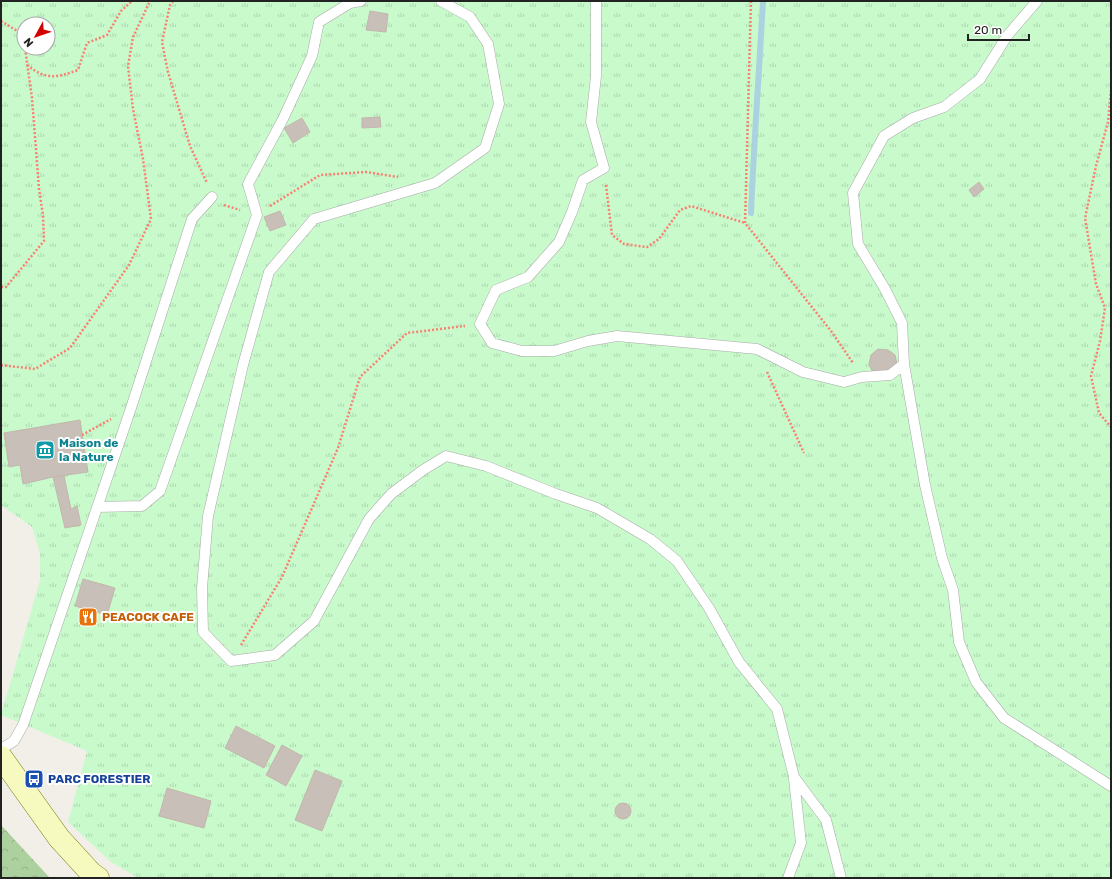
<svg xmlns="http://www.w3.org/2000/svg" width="1112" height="879" font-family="Rubik,sans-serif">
	<defs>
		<pattern id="forest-crowns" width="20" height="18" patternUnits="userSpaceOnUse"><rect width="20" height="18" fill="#add19e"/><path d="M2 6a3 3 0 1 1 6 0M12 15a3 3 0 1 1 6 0" fill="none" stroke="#95b388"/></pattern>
		<pattern id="park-tufts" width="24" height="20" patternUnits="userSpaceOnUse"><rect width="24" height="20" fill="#c8facc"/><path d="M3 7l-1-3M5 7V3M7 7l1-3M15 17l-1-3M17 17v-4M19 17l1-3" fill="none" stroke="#acd6af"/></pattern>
	</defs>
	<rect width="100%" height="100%" fill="#f2efe9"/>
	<!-- forest -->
	<path fill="url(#forest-crowns)" d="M1,825L50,878H1Z"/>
	<!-- park -->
	<path fill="url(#park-tufts)" fill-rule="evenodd" d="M1,1H1111V878H138L111,862L68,822L87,751L1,715L40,580V553L32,527L1,505ZM24,24H48V48H24Z"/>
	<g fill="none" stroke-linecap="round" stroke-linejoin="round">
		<!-- stream -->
		<path stroke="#aad3df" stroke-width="6" d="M751,213C754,143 759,72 763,1"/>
	</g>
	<!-- building -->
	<path fill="#c7bfb8" stroke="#c4b6ab" d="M370,11L388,14L386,32L366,30Z
		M380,117L381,127L362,128V118Z
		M302,118L310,132L293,143L284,128Z
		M979,182L984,189L974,197L969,190Z
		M280,211L286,225L270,231L264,217Z
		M878,349L888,350L891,352L895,355L897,364L882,377L873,373L869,364L871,355Z
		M80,420L88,472L53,477L23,484L20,465L9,467L4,433Z
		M64,476L71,509L77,506L81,525L65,528L53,477Z
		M83,579L115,588L107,615L75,606Z
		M236,726L275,746L264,768L225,748Z
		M282,745L302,756L286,786L266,775Z
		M315,770L342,781L322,831L295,820Z
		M167,788L211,801L204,828L159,816Z
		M615 811a8 8 0 1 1 16 0a8 8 0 1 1-16 0Z"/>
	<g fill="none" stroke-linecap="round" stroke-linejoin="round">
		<defs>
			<path id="lane" d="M441,1L470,17L488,44L499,104L485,148L435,183L314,219L269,272L243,365L208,516L202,588L203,632L231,661L275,655L314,621L369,519L391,494L423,470L446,456L486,466L556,494L597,508L650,539L677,561L709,608L739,662L777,709L794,777L826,820L841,878
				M596,1V76L591,122L604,168L583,180L572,212L559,242L528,277L496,290L480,324L492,343L522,351H554L588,341L617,336L757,349L803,372L844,382L862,377L890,375L904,364
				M1037,1L1007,36L980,79L944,107L913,118L884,136L853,193L858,244L885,289L902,323L904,364L925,485L942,558L953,590L959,642L976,682L1004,718L1111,786
				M97,507L142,506L160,491L257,215L248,184L283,119L312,56L319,22L350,3L361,1
				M1,749L14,741L23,725L131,408L192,219L212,197
				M788,878L801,843L794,779"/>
			<path id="secondary" d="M1,757L59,838L91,873L98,878"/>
		</defs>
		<!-- lane casing -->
		<use href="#lane" stroke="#a9a9a9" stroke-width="11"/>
		<!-- secondary casing -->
		<use href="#secondary" stroke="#707d05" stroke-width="23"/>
		<!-- path -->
		<path stroke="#fa8072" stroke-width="2.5" stroke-dasharray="2 2" stroke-linecap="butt" d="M173,1L170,5L162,42L168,72L190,146L207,183
			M751,1L745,223L831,331L853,363
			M1,21L24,35
			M27,65C46,80 56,78 78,70L87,43L107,35L121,11L132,1
			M1111,90L1108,122L1096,166L1085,218L1096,284L1105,308L1100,341L1091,376L1099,413L1111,427
			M606,185L612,235L624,244L647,247L659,239L680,210L691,206L745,223
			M224,205L240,210
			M270,206L320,175L366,172L398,177
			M1,287H6L44,241L43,215L39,189L32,98L25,48
			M1,365L35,369L70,348L129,265L151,219L143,159L133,109L128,66L133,37L150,1
			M767,372L804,453
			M82,435L111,419
			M241,645L282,577L338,448L360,377L407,333L465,326"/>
		<!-- lane -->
		<use href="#lane" stroke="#fff" stroke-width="10"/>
		<!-- secondary -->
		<use href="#secondary" stroke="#f7fabf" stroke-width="22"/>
	</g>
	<!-- icons -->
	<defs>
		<symbol id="museum-square" viewBox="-11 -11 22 22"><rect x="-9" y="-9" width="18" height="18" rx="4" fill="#0f9aa8" stroke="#fff"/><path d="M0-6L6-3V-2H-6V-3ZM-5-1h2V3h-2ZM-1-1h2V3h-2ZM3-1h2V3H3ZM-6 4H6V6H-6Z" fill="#fff"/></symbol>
		<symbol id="restaurant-square" viewBox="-11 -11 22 22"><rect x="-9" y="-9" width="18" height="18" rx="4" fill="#e8710a" stroke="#fff"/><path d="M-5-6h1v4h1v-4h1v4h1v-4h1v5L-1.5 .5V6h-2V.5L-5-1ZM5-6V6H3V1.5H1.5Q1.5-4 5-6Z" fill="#fff"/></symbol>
		<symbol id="bus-square" viewBox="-11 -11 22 22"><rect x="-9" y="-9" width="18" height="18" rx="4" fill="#1a4fb4" stroke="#fff"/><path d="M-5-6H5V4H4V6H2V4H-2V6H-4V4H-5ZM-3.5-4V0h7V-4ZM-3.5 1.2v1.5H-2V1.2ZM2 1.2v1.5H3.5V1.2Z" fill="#fff"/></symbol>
	</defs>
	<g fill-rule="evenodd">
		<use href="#museum-square" x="34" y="439" width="22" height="22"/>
		<use href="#restaurant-square" x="77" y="606" width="22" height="22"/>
		<use href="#bus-square" x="23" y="768" width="22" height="22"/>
	</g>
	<g text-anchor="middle" stroke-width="4" stroke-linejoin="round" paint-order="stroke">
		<!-- culture labels -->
		<g font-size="12" font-weight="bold" fill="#0d838f" stroke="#fff" text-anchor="start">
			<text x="59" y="447">Maison de<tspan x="59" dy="14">la Nature</tspan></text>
		</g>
		<!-- food labels -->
		<g font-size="12" font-weight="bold" fill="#c56008" stroke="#fff" text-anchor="start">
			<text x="102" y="621">PEACOCK CAFE</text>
		</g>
		<!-- transit labels -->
		<g font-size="12" font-weight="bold" fill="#164399" stroke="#fff" text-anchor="start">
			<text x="48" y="783">PARC FORESTIER</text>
		</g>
	</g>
	<!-- border -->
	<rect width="1112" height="879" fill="none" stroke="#222222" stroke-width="4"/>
	<!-- north arrow -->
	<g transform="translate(36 36) rotate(230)"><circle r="19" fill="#ffffff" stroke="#a7a7a7"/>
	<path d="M0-3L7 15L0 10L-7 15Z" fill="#d40000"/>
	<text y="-6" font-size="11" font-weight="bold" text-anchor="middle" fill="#222222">N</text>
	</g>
	<!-- scale -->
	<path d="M968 34v6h61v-6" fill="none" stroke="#222222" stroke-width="2"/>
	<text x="974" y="34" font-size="12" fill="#222222" stroke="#ffffff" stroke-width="3" paint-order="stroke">20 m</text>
</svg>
